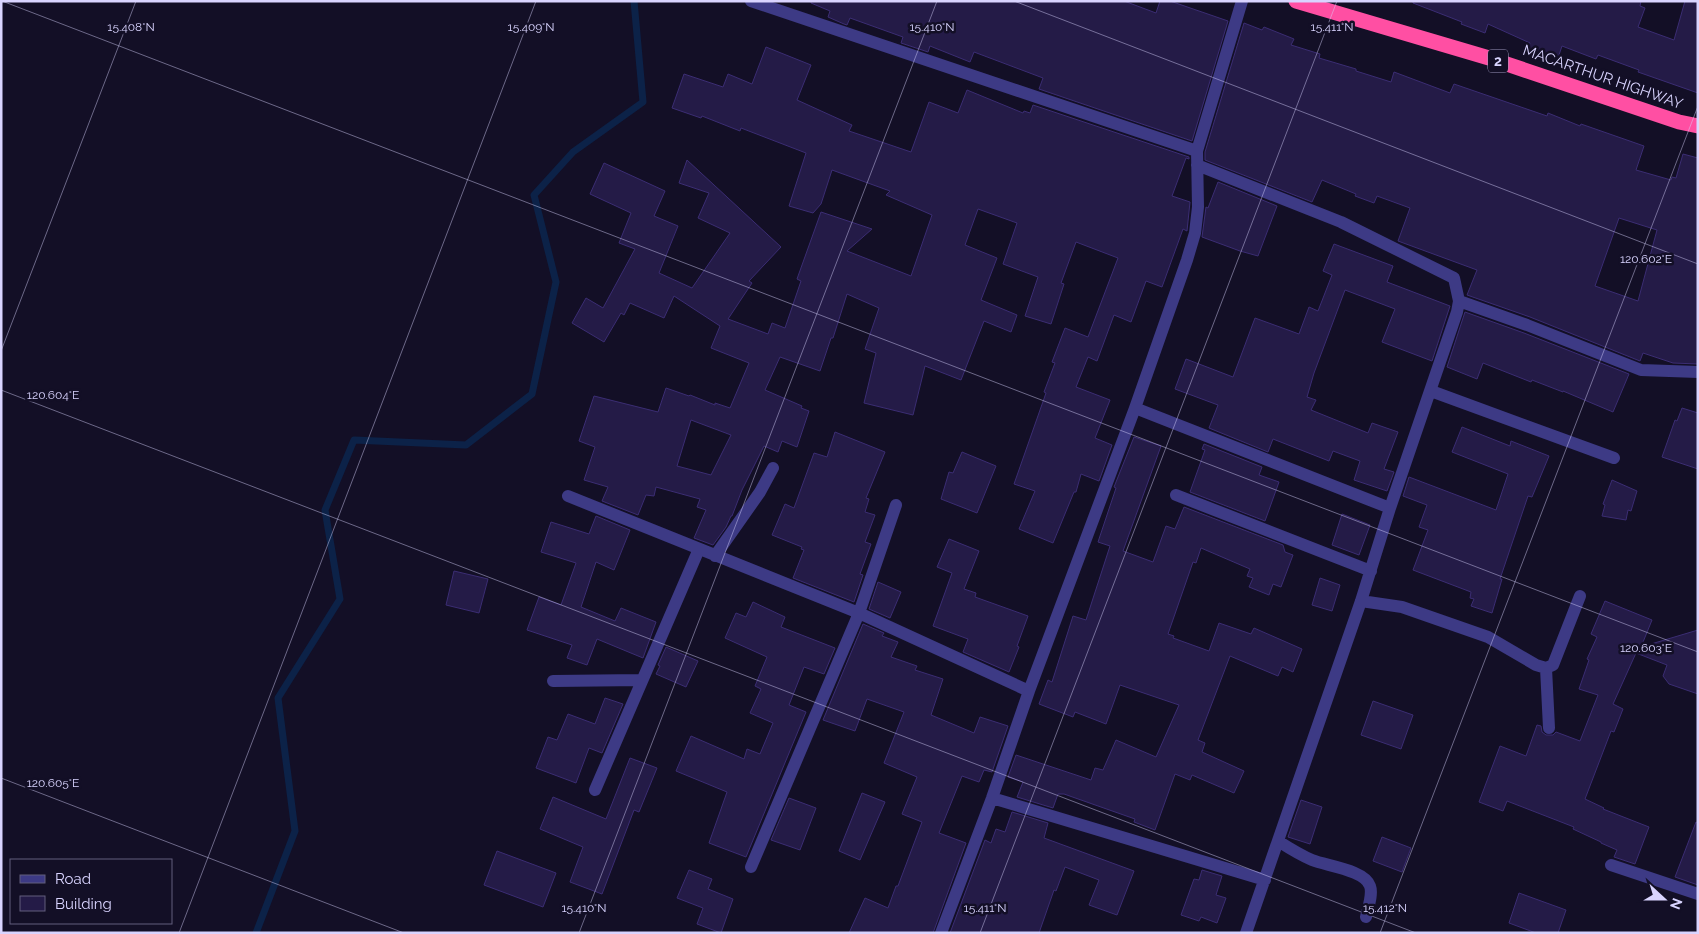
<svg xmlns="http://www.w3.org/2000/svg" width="1699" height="934" font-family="Raleway,sans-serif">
	<rect width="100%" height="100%" fill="#130f26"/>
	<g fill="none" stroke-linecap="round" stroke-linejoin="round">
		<!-- stream -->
		<path stroke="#0c2248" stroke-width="7" d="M256,933L295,831L278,698L340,599L325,510L354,440L466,445L532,394L556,282L534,195L573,152L643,102L634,1"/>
	</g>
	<!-- building -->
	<path fill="#241b47" stroke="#3b2d73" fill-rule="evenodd" d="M811,1H1124L1156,13L1160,1H1170L1228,21L1192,141L1039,89L1043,78L974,52L970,62L930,46L928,52L901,43L903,37L850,18L847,25L844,24L828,17L830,11L811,3Z
		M1413,1H1641L1640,6L1645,8L1638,27L1674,40L1685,1H1698V93L1638,72L1639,70L1598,55L1596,59L1562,46L1558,58L1528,48L1530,43L1488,24L1485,33L1461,24L1462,22L1413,3Z
		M1244,23L1262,30L1264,27L1294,39L1291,45L1320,54L1319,58L1356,69V71L1391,82L1394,72L1450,93L1454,84L1547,116L1548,113L1580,126L1581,124L1644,146L1636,170L1671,180L1672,177L1676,178L1683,154L1698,158V364L1673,363L1643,353L1640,361L1530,317L1467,295L1477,270L1398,241L1410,208L1377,196L1374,203L1355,196L1356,194L1322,180L1312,202L1205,160V152ZM1619,218L1657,230L1638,301L1595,286Z
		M766,47L811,65L797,100L852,125L849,131L911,152L929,102L958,113L967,90L1023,113L1024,111L1030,113L1033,105L1189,157V159L1186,158L1172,196L1190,202L1187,231L1183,229L1162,287L1146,281L1131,322L1114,315L1097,361L1088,357L1076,387L1110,400L1095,438L1112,445L1099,481L1081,474L1076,492H1074L1053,543L1019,529L1035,491L1014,484L1046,393L1044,392L1055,363L1052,362L1065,328L1088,337L1118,258L1076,242L1061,283L1064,284L1051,324L1025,316L1038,277L1003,264L1017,223L978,209L965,245L997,258L981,300L1017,315L1011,332L984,321L961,380L925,366L913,415L864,403L876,353L865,349L879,308L847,294L833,338H831L820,371L780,357L765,390L802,406L801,408L809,411L797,447L782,441L778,452L764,446L742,490L732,516H731L726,527L713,545L694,538L706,510L697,507L700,499L656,487L654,496L646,495L638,515L602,501L608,487L584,480L595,447L579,441L594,396L658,412L666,388L689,396L690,395L715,405V403L730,408L749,363L711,348L720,326L674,296L664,318L630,303L624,315L621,313L604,342L572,323L586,298L603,308L635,249L619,243L631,213L590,194L604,163L665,191L654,216L678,226L659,273L692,288L730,233L698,218L709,193L679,183L687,160L781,247L749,281L752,283L728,319L768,334L772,323L785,328L801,281L797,279L821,212L872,229L847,251L911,276L932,215L886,195L890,191L832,170L821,204L813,213L789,206L806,153L741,128L740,131L702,116L701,118L672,108L684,74L723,87L728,74L752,84ZM691,420L731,435L711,475L677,466Z
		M1218,182L1277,206L1258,256L1240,251L1202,237L1206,207L1208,208Z
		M1334,244L1393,266L1387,282L1450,306L1432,361L1382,342L1395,309L1345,290L1314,373L1307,397L1316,400L1311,410L1368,433L1372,423L1398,432L1384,469L1394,472L1387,491L1354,480L1360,461L1333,451L1329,461L1273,439L1268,452L1209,428L1218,405L1175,389L1186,359L1233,377L1255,318L1299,334L1309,307L1318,311L1332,275L1323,271Z
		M1465,312L1524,333L1629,374L1613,412L1563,391V392L1532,380L1531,382L1483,363L1477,379L1447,367Z
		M1682,408L1698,413V469L1662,457L1675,420L1677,421Z
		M1462,427L1510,446L1511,441L1549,456L1532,497L1528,496L1500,579H1502L1492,613L1471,606L1474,599L1470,598L1471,592L1413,570L1428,530L1419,527L1427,505L1403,496L1409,477L1496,510L1508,474L1452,452Z
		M835,432L885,452L866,498L869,499L865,512L875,515L865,542L871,544L860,574L863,575L854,602L793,578L804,550L801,549L802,547L772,535L785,504L794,508L814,453L827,457Z
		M1134,437L1161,446L1123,551L1153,562L1166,526L1175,529L1184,507L1283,545L1285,552L1293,555L1281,587L1273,584L1269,595L1249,587L1253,578L1247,576L1250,569L1201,548L1196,563L1193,562L1168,634L1174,636L1173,638L1209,651L1219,623L1251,634L1254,628L1302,649L1293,672L1282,667L1278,676L1230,656L1198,740L1205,743L1202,752L1244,771L1234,793L1192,775L1190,780L1175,774L1155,830L1134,822L1135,819L1064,794H1058L1053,808L1017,797L1023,782L1008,777L1016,755L1091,780L1095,768L1103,770L1116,740L1156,757L1179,705L1120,685L1106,724L1075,712L1073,717L1039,704L1048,680L1052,682L1073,616L1086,620L1110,546L1098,542L1116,488L1114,487Z
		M1204,444L1262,467L1259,475L1279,482L1265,521L1190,492L1205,450L1202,449Z
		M962,452L996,466L977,513L941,499L949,472L953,473Z
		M1612,480L1637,491L1631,511L1628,510L1626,520L1602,516L1605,505L1603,504Z
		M1342,514L1370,525L1359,555L1332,545Z
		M596,516L630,530L614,570L596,562L581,607L615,621L621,608L656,622L643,658L597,639L587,665L567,658L572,645L527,630L539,597L561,605L576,563L541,552L551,522L589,534Z
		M949,539L979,551L964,589L976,593L975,597L1028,616L1017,646L1019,647L1009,672L963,652L968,639L933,626L952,573L937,567Z
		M454,571L488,579L479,613L446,605Z
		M1320,578L1340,585L1332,611L1312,605Z
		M878,582L901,592L890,618L869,609Z
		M1605,601L1652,620L1641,647L1698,630V694L1669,684L1663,676L1667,665L1636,653L1613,704L1623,709L1614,732L1611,731L1585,799L1604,808L1603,809L1649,827L1635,864L1614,857L1617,850L1601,843V842L1573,829L1574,827L1507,801L1503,811L1479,802L1500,746L1526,756L1537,725L1541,726L1542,732L1546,735H1553L1556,732L1580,741L1598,695L1579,689L1589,660L1587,659L1597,637L1591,634Z
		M753,602L785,617L781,627L835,648L824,674L804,667L789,705L806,712L746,857L709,843L727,792L676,771L691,736L744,759L747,749L760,754L773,723L750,713L761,689L755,686L767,657L725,638L736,613L746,617Z
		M863,624L884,633L882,636L898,642L891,657L917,666L915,670L943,679L931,715L974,733L980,717L1008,726L992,772L984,770L979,782L962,776L939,833L966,843L933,933H849L865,898L888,908L896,886H898L922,822L902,814L917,777L884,763L904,712L867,699L855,731L823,720Z
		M666,647L698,661L686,687L656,674L660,666L658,665Z
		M605,698L623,704L602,753L589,748L576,783L536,768L548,737L557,740L568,714L595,724Z
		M1373,701L1413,715L1401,749L1361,735Z
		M630,758L657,768L639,812L634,810L602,894L570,882L583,847L540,829L553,797L606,819Z
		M862,793L885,802L860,860L839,851Z
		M789,798L816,808L800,850L771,840Z
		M1301,800L1322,807L1310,844L1288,837Z
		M1012,812L1048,823L1044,838L1134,871L1117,915L1089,905L1099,880L1065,867L1056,891L1054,890L1039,933H950L985,840L991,843L996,829L1005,832Z
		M1696,822L1698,823V885L1675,877Z
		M1382,837L1411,848L1402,872L1373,861Z
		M497,851L556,873L543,907L484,885Z
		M689,870L712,879L708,889L733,899L721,933L697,924L703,908L677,898Z
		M1202,870L1222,876L1216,895L1226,898L1217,923L1201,917L1199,921L1181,915L1194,879L1199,880Z
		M1519,893L1566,910L1558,933H1536L1509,923Z"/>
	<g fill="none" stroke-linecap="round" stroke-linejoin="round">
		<!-- street -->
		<path stroke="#3d3a85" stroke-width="12" d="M751,1L1197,151
			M1197,165L1341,222L1454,278L1459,301L1457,312L1390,508L1361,601L1246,933
			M1459,301L1527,325L1641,370L1698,372
			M1431,391L1614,458
			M1135,408L1390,508
			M1176,495L1371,571
			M568,496L859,613L1029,691
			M715,556L760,492L773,468
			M1361,601L1402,607L1488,637L1536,665L1546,668L1553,665L1580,596
			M1546,668L1549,728
			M553,681L642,680
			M595,790L699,549
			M992,798L1265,880
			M1278,841C1289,848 1300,855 1312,860C1327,866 1365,870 1370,886C1373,894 1368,908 1366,917
			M1611,865L1698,894
			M751,867L859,613L896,505
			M941,933L992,798L1029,691L1135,408L1187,260L1195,233L1198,207L1197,151L1242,1"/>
		<!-- highway -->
		<path stroke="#ff4fa3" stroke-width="15" d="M1296,1L1489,58L1679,122L1698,126"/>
	</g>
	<!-- ticks -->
	<path fill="none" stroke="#d9d4ff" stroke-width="1" stroke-opacity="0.45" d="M2,1L1698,652M1014,1L1698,264M1,351L136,1M1,390L1416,933M1,778L404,933M179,933L536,1M579,933L937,1M980,933L1337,1M1380,933L1698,106"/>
	<g text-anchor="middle" stroke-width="5" stroke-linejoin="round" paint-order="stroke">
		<!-- shield labels -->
		<rect fill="#130f26" stroke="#9e99be" stroke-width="1" x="1488" y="49.5" width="20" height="23" rx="4"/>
		<g font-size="14" font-weight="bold" fill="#d9d4ff">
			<text x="1498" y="66">2</text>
		</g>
		<!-- street labels -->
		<g font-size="15" fill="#d9d4ff" stroke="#130f26">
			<text transform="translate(1603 77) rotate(19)" y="5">MACARTHUR HIGHWAY</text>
		</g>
	</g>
	<g font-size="12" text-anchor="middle" fill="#d9d4ff" stroke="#130f26" stroke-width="5" stroke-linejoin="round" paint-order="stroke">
		<text x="131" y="31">15.408°N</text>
		<text x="531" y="31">15.409°N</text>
		<text x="932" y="31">15.410°N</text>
		<text x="1332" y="31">15.411°N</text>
		<text x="1646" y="263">120.602°E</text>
		<text x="53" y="399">120.604°E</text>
		<text x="1646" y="652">120.603°E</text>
		<text x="53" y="787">120.605°E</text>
		<text x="584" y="912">15.410°N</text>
		<text x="985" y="912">15.411°N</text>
		<text x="1385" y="912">15.412°N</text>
	</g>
	<!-- border -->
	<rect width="1699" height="934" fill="none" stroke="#d9d4ff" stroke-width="5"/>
	<!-- legend -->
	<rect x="10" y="859" width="162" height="65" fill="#130f26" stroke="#625e7d"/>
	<rect x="20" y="875" width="25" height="8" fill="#3d3a85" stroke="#625e7d"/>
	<text x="55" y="884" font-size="15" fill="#d9d4ff">Road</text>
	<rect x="20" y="896" width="25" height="15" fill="#241b47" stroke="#625e7d"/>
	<text x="55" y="909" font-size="15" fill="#d9d4ff">Building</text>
	<!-- north arrow -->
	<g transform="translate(1664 899) rotate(111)" stroke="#130f26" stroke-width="4" paint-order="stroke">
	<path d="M0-4L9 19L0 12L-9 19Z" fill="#d9d4ff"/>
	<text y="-8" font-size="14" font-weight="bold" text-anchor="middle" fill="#d9d4ff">N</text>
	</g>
</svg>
